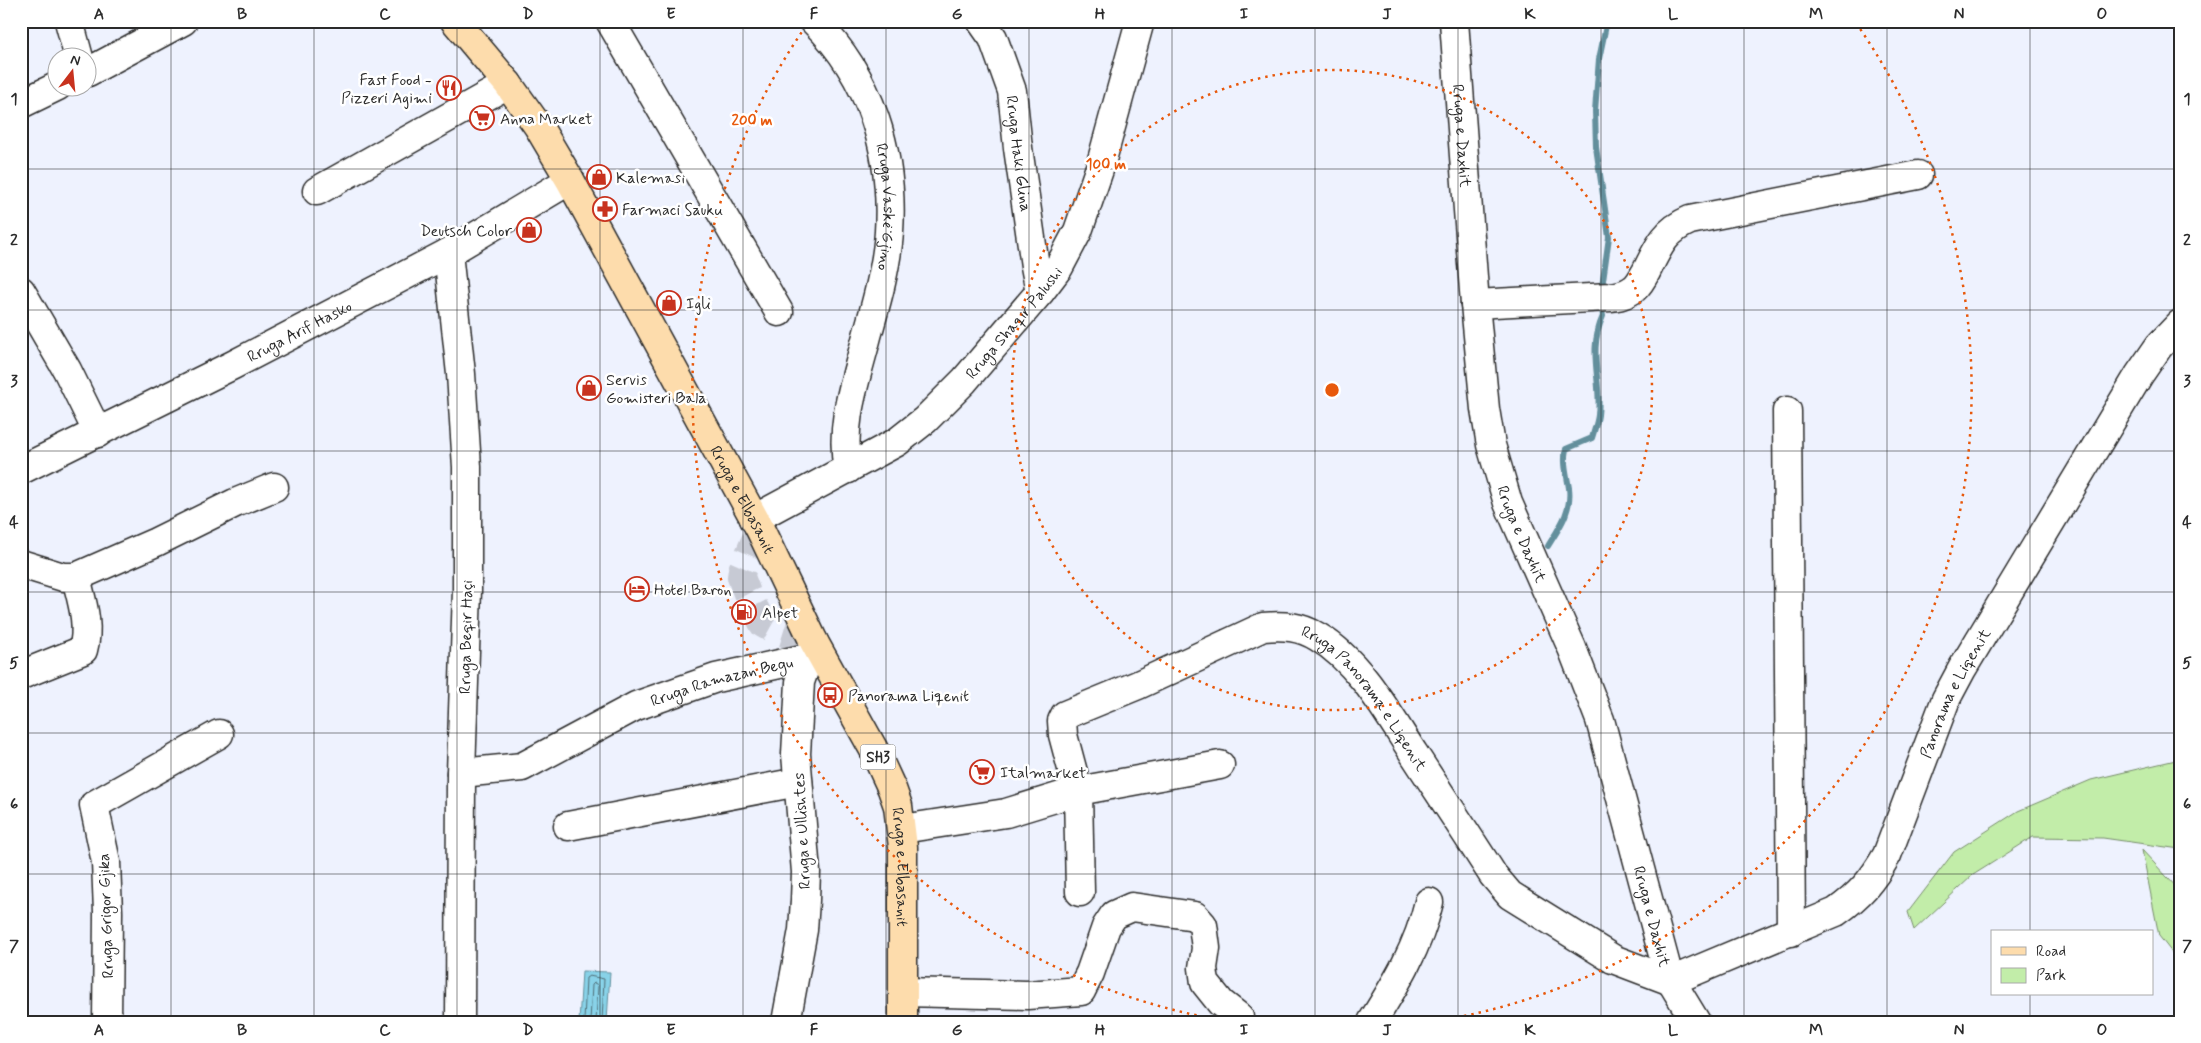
<svg xmlns="http://www.w3.org/2000/svg" width="2201" height="1043" font-family="Mynerve,sans-serif">
	<rect width="100%" height="100%" fill="#eef2fe"/>
	<filter id="ink" filterUnits="userSpaceOnUse"><feTurbulence type="fractalNoise" baseFrequency=".02" numOctaves="2"/><feDisplacementMap in="SourceGraphic" scale="10" xChannelSelector="R" yChannelSelector="G"/><feConvolveMatrix kernelMatrix="1 2 1 2 8 2 1 2 1" color-interpolation-filters="sRGB"/></filter>
	<g filter="url(#ink)">
		<!-- green -->
		<path fill="#c2eda9" stroke="#768c6a" d="M2180,759V849L2103,838L2033,837L1973,875L1914,930L1908,912L1954,852L2018,811L2091,780Z
			M2142,850L2180,891V963L2159,936Z"/>
		<!-- water -->
		<path fill="#88d2e8" stroke="#638f9c" d="M582,971L610,972L607,1022H579Z"/>
		<g fill="none" stroke-linecap="round" stroke-linejoin="round">
			<!-- shore -->
			<path stroke="#506e77" stroke-width="1" d="M584,1022L586,978L589,976L604,979L602,1022
				M590,1022L592,985L594,983L598,985L596,1022"/>
			<!-- stream -->
			<path stroke="#638f9c" stroke-width="6" d="M1602,287L1609,237L1596,147L1595,111L1599,59L1607,21
				M1548,546C1559,528 1572,511 1569,488C1567,475 1563,463 1566,449L1592,438C1594,431 1597,423 1598,415C1602,379 1587,352 1603,316L1601,305"/>
			<!-- minor-tunnel -->
			<path stroke="#c7cad4" stroke-width="28" stroke-dasharray="28 14" stroke-linecap="butt" d="M760,529L742,570L741,577L747,593L763,624L772,629L814,642"/>
			<defs>
				<g id="minor">
					<path d="M69,21L79,58"/>
					<path d="M610,21L779,312"/>
					<path id="s1" d="M814,21C871,77 894,154 889,232C887,265 876,304 867,336C856,380 839,423 848,469"/>
					<path id="s2" d="M981,21L993,38L1012,91L1018,148L1035,266L1040,292"/>
					<path id="s3" d="M1454,21L1475,304L1485,409L1491,445L1508,503L1572,648L1600,720L1666,966L1671,981L1696,1022"/>
					<path d="M88,72L183,21"/>
					<path d="M21,104L58,86"/>
					<path d="M317,191L508,84"/>
					<path d="M448,253L461,374L467,467V590L461,773L460,1022"/>
					<path d="M21,291L67,370L98,433"/>
					<path d="M1475,304L1610,297C1618,296 1625,295 1632,290C1639,286 1642,278 1646,272C1658,248 1664,231 1690,220L1918,175"/>
					<path d="M1787,411L1791,932"/>
					<path id="s4" d="M21,470L233,365L448,253L570,180"/>
					<path id="s5" d="M754,519L897,442L925,420L964,381L1040,292L1059,267L1078,231L1100,167L1140,21"/>
					<path d="M21,564L63,577H76C82,602 90,625 83,650L21,675"/>
					<path d="M76,577L156,542L235,503L274,487"/>
					<path id="s6" d="M461,773L522,767L636,706L716,678L807,658"/>
					<path d="M568,826L798,782"/>
					<path d="M902,829L1006,813L1078,791L1220,765"/>
					<path id="s7" d="M1080,892L1078,791L1063,735L1062,721L1065,715L1138,685L1263,627C1283,625 1300,626 1318,637C1360,662 1388,714 1414,754C1440,794 1467,834 1493,875L1510,895L1613,959L1671,981L1836,912C1860,895 1872,881 1887,855L1946,699L1962,669L2139,375L2159,346L2180,324"/>
					<path d="M904,992L1027,995L1081,991L1090,973L1106,927L1114,915L1132,907L1195,916L1203,925L1206,948L1203,968L1205,983L1221,1003L1239,1017V1022"/>
					<path d="M107,1022L108,912L106,862L94,805L219,734"/>
					<path d="M786,1022L803,930L805,900L806,872L796,754L800,682L814,642"/>
					<path d="M1372,1022C1397,982 1418,948 1429,902"/>
				</g>
				<g id="major">
					<path id="s8" d="M455,21L508,84L538,126L570,180L760,529L814,642L874,750L892,789L898,806L903,847V1022"/>
				</g>
			</defs>
			<!-- minor casing -->
			<use href="#minor" stroke="#2b2b2b" stroke-width="31"/>
			<!-- major casing -->
			<use href="#major" stroke="#2b2b2b" stroke-width="31"/>
			<!-- minor -->
			<use href="#minor" stroke="#fff" stroke-width="28"/>
			<!-- major -->
			<use href="#major" stroke="#fddcac" stroke-width="28"/>
		</g>
	</g>
	<!-- grid -->
	<path fill="none" stroke="#2b2b2b" stroke-width="1" stroke-opacity="0.55" d="M171,21V1022M314,21V1022M457,21V1022M600,21V1022M743,21V1022M886,21V1022M1029,21V1022M1172,21V1022M1315,21V1022M1458,21V1022M1601,21V1022M1744,21V1022M1887,21V1022M2030,21V932M21,169H2180M21,310H2180M21,451H2180M21,592H2180M21,733H2180M21,874H2180M2030,994V1022"/>
	<!-- distance rings -->
	<g fill="none" stroke="#e8590c" stroke-width="2.5" stroke-dasharray="2.5 5">
		<circle cx="1332" cy="390" r="320"/>
		<path d="M1226 1021A640 640 0 0 1 808 23M1856 23A640 640 0 0 1 1438 1021"/>
	</g>
	<!-- icons -->
	<defs>
		<symbol id="restaurant-ring" viewBox="-11 -11 22 22"><circle r="9.5" fill="#fff" stroke="#c8321e" stroke-width="1.5"/><path d="M-5-6h1v4h1v-4h1v4h1v-4h1v5L-1.5 .5V6h-2V.5L-5-1ZM5-6V6H3V1.5H1.5Q1.5-4 5-6Z" fill="#c8321e"/></symbol>
		<symbol id="supermarket-ring" viewBox="-11 -11 22 22"><circle r="9.5" fill="#fff" stroke="#c8321e" stroke-width="1.5"/><path d="M-6-5.5h2.5l.6 2H6L4.5 2H-2.5L-4.4-4H-6ZM-1.5 3.2a1.3 1.3 0 1 0 .1 0ZM3 3.2a1.3 1.3 0 1 0 .1 0Z" fill="#c8321e"/></symbol>
		<symbol id="shop-ring" viewBox="-11 -11 22 22"><circle r="9.5" fill="#fff" stroke="#c8321e" stroke-width="1.5"/><path d="M-5-2.5h2.3a2.7 3.5 0 0 1 5.4 0H5L5.5 6h-11ZM-1.5-2.5h3a1.5 2.3 0 0 0-3 0Z" fill="#c8321e"/></symbol>
		<symbol id="pharmacy-ring" viewBox="-11 -11 22 22"><circle r="9.5" fill="#fff" stroke="#c8321e" stroke-width="1.5"/><path d="M-2-6h4v4h4v4h-4v4h-4v-4h-4v-4h4Z" fill="#c8321e"/></symbol>
		<symbol id="hotel-ring" viewBox="-11 -11 22 22"><circle r="9.5" fill="#fff" stroke="#c8321e" stroke-width="1.5"/><path d="M-6-4.5h1.5V1H6V5H4.5V3h-9V5H-6ZM-4 0a1.8 1.8 0 1 1 3.6 0ZM.5 0V-2.5h3Q6-2.5 6 0Z" fill="#c8321e"/></symbol>
		<symbol id="fuel-ring" viewBox="-11 -11 22 22"><circle r="9.5" fill="#fff" stroke="#c8321e" stroke-width="1.5"/><path d="M-5.5-6h7V0h2V4h1.3V-2.5L3-4.5l.8-.8L6-3V5H2.5V1h-1V6h-7ZM-4.2-4.7v3.2H.2V-4.7Z" fill="#c8321e"/></symbol>
		<symbol id="bus-ring" viewBox="-11 -11 22 22"><circle r="9.5" fill="#fff" stroke="#c8321e" stroke-width="1.5"/><path d="M-5-6H5V4H4V6H2V4H-2V6H-4V4H-5ZM-3.5-4V0h7V-4ZM-3.5 1.2v1.5H-2V1.2ZM2 1.2v1.5H3.5V1.2Z" fill="#c8321e"/></symbol>
	</defs>
	<g fill-rule="evenodd">
		<use href="#restaurant-ring" x="435" y="74" width="28" height="28"/>
		<use href="#supermarket-ring" x="468" y="104" width="28" height="28"/>
		<use href="#shop-ring" x="585" y="163" width="28" height="28"/>
		<use href="#pharmacy-ring" x="591" y="195" width="28" height="28"/>
		<use href="#shop-ring" x="515" y="216" width="28" height="28"/>
		<use href="#shop-ring" x="655" y="289" width="28" height="28"/>
		<use href="#shop-ring" x="575" y="374" width="28" height="28"/>
		<use href="#hotel-ring" x="623" y="575" width="28" height="28"/>
		<use href="#fuel-ring" x="730" y="598" width="28" height="28"/>
		<use href="#bus-ring" x="816" y="681" width="28" height="28"/>
		<use href="#supermarket-ring" x="968" y="758" width="28" height="28"/>
	</g>
	<g text-anchor="middle" stroke-width="5" stroke-linejoin="round" paint-order="stroke">
		<!-- shield labels -->
		<rect fill="#fff" stroke="#6b6b6b" stroke-width="1" x="860.5" y="744.5" width="35" height="25" rx="4"/>
		<g font-size="15" font-weight="bold" fill="#2b2b2b">
			<text x="878" y="762">SH3</text>
		</g>
		<!-- poi labels -->
		<g font-size="16" fill="#2b2b2b" stroke="#fff" text-anchor="start">
			<text x="432" y="85" text-anchor="end">Fast Food -<tspan x="432" dy="18">Pizzeri Agimi</tspan></text>
			<text x="500" y="124">Anna Market</text>
			<text x="616" y="183">Kalemasi</text>
			<text x="622" y="215">Farmaci Sauku</text>
			<text x="512" y="236" text-anchor="end">Deutsch Color</text>
			<text x="686" y="309">Igli</text>
			<text x="606" y="385">Servis<tspan x="606" dy="18">Gomisteri Bala</tspan></text>
			<text x="654" y="595">Hotel Baron</text>
			<text x="762" y="618">Alpet</text>
			<text x="848" y="701">Panorama Liqenit</text>
			<text x="1000" y="778">Italmarket</text>
		</g>
		<!-- street labels -->
		<g font-size="16" fill="#2b2b2b" stroke="#fff">
			<text dy="6" stroke="none"><textPath href="#s3" startOffset="115">Rruga e Daxhit</textPath></text>
			<text dy="6" stroke="none"><textPath href="#s2" startOffset="140">Rruga Haki Glina</textPath></text>
			<text dy="6" stroke="none"><textPath href="#s1" startOffset="206">Rruga Vaskë Gjino</textPath></text>
			<text dy="6" stroke="none"><textPath href="#s5" startOffset="330">Rruga Shaqir Palushi</textPath></text>
			<text dy="6" stroke="none"><textPath href="#s4" startOffset="311">Rruga Arif Hasko</textPath></text>
			<text dy="6" stroke="none"><textPath href="#s8" startOffset="560">Rruga e Elbasanit</textPath></text>
			<text dy="6" stroke="none"><textPath href="#s3" startOffset="520">Rruga e Daxhit</textPath></text>
			<text transform="translate(465 637) rotate(-89)" y="6">Rruga Beqir Haçi</text>
			<text dy="6" stroke="none"><textPath href="#s6" startOffset="280">Rruga Ramazan Begu</textPath></text>
			<text dy="6" stroke="none"><textPath href="#s7" startOffset="1392">Panorama e Liqenit</textPath></text>
			<text dy="6" stroke="none"><textPath href="#s7" startOffset="530">Rruga Panorama e Liqenit</textPath></text>
			<text transform="translate(801 831) rotate(-93)" y="6">Rruga e Ullishtes</text>
			<text dy="6" stroke="none"><textPath href="#s8" startOffset="965">Rruga e Elbasanit</textPath></text>
			<text transform="translate(105 916) rotate(-92)" y="6">Rruga Grigor Gjika</text>
			<text dy="6" stroke="none"><textPath href="#s3" startOffset="925">Rruga e Daxhit</textPath></text>
		</g>
	</g>
	<circle cx="1332" cy="390" r="8" fill="#e8590c" stroke="#fff" stroke-width="2.5"/>
	<g font-size="15" text-anchor="middle" font-weight="bold" fill="#e8590c" stroke="#fff" stroke-width="5" stroke-linejoin="round" paint-order="stroke">
		<text x="752" y="125">200 m</text>
		<text x="1106" y="169">100 m</text>
	</g>
	<!-- margin -->
	<rect width="2201" height="1043" fill="none" stroke="#fff" stroke-width="55"/>
	<!-- legend -->
	<rect x="1991" y="930" width="162" height="65" fill="#ffffff" stroke="#aaaaaa"/>
	<rect x="2001" y="947" width="25" height="8" fill="#fddcac" stroke="#aaaaaa"/>
	<text x="2036" y="956" font-size="15" fill="#2b2b2b">Road</text>
	<rect x="2001" y="968" width="25" height="15" fill="#c2eda9" stroke="#aaaaaa"/>
	<text x="2036" y="980" font-size="15" fill="#2b2b2b">Park</text>
	<!-- north arrow -->
	<g transform="translate(72 72) rotate(16)"><circle r="24" fill="#ffffff" stroke="#aaaaaa"/>
	<path d="M0-4L9 19L0 12L-9 19Z" fill="#c8321e"/>
	<text y="-8" font-size="14" font-weight="bold" text-anchor="middle" fill="#2b2b2b">N</text>
	</g>
	<rect x="28" y="28" width="2146" height="988" fill="none" stroke="#2b2b2b" stroke-width="2"/>
	<g font-size="16" text-anchor="middle" font-weight="bold" fill="#2b2b2b">
		<text x="99" y="19">A</text>
		<text x="242" y="19">B</text>
		<text x="385" y="19">C</text>
		<text x="528" y="19">D</text>
		<text x="671" y="19">E</text>
		<text x="814" y="19">F</text>
		<text x="957" y="19">G</text>
		<text x="1100" y="19">H</text>
		<text x="1244" y="19">I</text>
		<text x="1387" y="19">J</text>
		<text x="1530" y="19">K</text>
		<text x="1673" y="19">L</text>
		<text x="1816" y="19">M</text>
		<text x="1959" y="19">N</text>
		<text x="2102" y="19">O</text>
		<text x="14" y="104">1</text>
		<text x="2187" y="104">1</text>
		<text x="14" y="245">2</text>
		<text x="2187" y="245">2</text>
		<text x="14" y="386">3</text>
		<text x="2187" y="386">3</text>
		<text x="14" y="527">4</text>
		<text x="2187" y="527">4</text>
		<text x="14" y="668">5</text>
		<text x="2187" y="668">5</text>
		<text x="14" y="809">6</text>
		<text x="2187" y="809">6</text>
		<text x="14" y="951">7</text>
		<text x="2187" y="951">7</text>
		<text x="99" y="1035">A</text>
		<text x="242" y="1035">B</text>
		<text x="385" y="1035">C</text>
		<text x="528" y="1035">D</text>
		<text x="671" y="1035">E</text>
		<text x="814" y="1035">F</text>
		<text x="957" y="1035">G</text>
		<text x="1100" y="1035">H</text>
		<text x="1244" y="1035">I</text>
		<text x="1387" y="1035">J</text>
		<text x="1530" y="1035">K</text>
		<text x="1673" y="1035">L</text>
		<text x="1816" y="1035">M</text>
		<text x="1959" y="1035">N</text>
		<text x="2102" y="1035">O</text>
	</g>
</svg>
